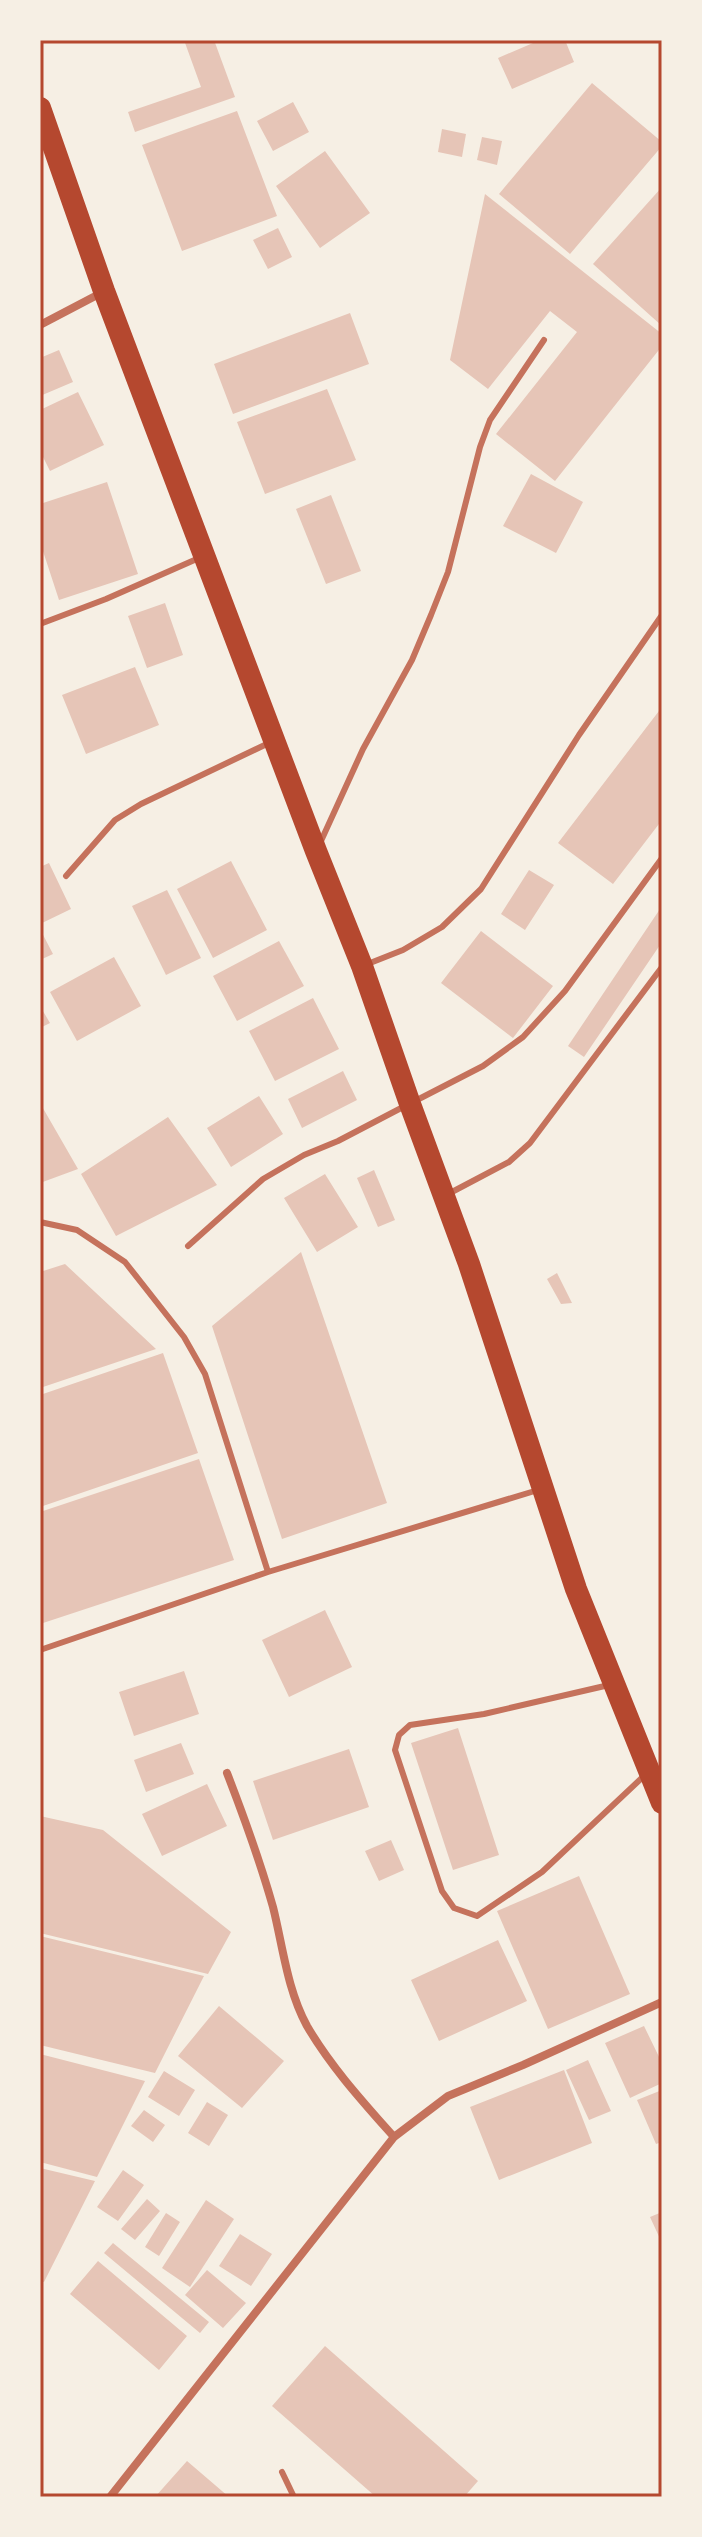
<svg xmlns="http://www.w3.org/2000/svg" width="702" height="2537" font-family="Merriweather,serif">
	<rect width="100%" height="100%" fill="#f6efe4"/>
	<!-- building -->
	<path fill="#e6c5b7" d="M184,40H214L235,97L135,132L128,112L201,87Z
		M540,40H565L574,62L512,89L498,58Z
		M592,83L662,142V146L570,254L499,194Z
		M293,102L309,132L273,151L257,121Z
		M237,111L277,216L182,251L142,145Z
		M442,129L466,134L462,157L438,152Z
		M482,137L502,141L497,165L477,160Z
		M325,151L370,213L320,248L276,186Z
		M662,187V326L593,264Z
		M485,194L662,334V346L555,481L496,434L577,332L550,311L488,389L450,360Z
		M278,228L292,257L268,269L253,240Z
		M350,313L369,364L233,414L214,364Z
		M59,350L73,382L40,396V358Z
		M327,389L356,460L265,494L237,422Z
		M78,392L104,445L50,471L40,451V410Z
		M531,474L583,502L556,553L503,526Z
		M107,482L138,574L59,600L40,542V504Z
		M331,495L361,571L326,584L296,509Z
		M165,603L183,655L147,668L128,616Z
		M135,667L159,725L86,754L62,695Z
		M662,707V820L613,884L558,843Z
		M231,861L267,930L213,958L177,889Z
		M49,863L71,909L40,924V867Z
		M529,870L554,885L525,930L501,914Z
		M167,890L201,958L166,975L132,906Z
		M662,906V942L584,1057L568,1046Z
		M40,929L53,954L40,960Z
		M481,931L553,986L513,1038L441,983Z
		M279,941L304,986L237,1021L213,976Z
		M114,957L141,1006L77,1041L50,992Z
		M313,998L339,1049L275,1081L249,1031Z
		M40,1006L50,1023L40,1028Z
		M343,1071L357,1100L302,1128L288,1099Z
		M259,1096L283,1134L231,1167L207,1128Z
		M40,1103L78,1169L40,1183Z
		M168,1117L217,1185L116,1236L81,1174Z
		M374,1170L395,1220L378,1227L357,1178Z
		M325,1174L358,1227L317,1252L284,1198Z
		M301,1252L387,1503L282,1539L212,1326Z
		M65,1264L156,1349L40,1388V1272Z
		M557,1273L572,1303L561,1304L547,1279Z
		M163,1353L198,1453L40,1507V1395Z
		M199,1459L234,1560L40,1624V1512Z
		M325,1610L352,1667L289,1697L262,1640Z
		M184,1671L199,1714L134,1736L119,1692Z
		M458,1728L499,1855L453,1870L411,1743Z
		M181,1743L194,1774L146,1792L134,1760Z
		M349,1749L369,1807L273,1840L253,1781Z
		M207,1784L227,1826L162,1856L142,1814Z
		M40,1816L103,1830L231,1932L208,1974L40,1933Z
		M391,1840L404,1870L379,1881L365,1851Z
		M579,1876L630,1994L548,2029L497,1911Z
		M40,1936L204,1976L155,2073L40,2045Z
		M498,1940L527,2001L439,2041L411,1980Z
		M219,2006L284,2061L242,2108L178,2056Z
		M644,2026L662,2063V2083L630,2098L605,2043Z
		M40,2054L145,2081L97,2177L40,2162Z
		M588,2060L611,2111L589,2120L566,2070Z
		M564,2070L592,2143L499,2180L470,2107Z
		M164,2071L195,2090L179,2116L148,2097Z
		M662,2090V2142L656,2144L637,2100Z
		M207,2102L228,2115L209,2146L188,2133Z
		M144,2110L165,2125L153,2142L131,2126Z
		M40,2168L95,2181L44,2282L40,2281Z
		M123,2170L144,2185L118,2221L97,2207Z
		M147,2199L160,2211L135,2240L121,2229Z
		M206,2200L234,2219L190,2287L162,2268Z
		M662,2212V2243L650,2217Z
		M166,2213L180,2222L159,2256L145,2247Z
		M240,2234L272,2254L251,2286L219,2266Z
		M113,2243L209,2322L200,2333L104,2253Z
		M98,2261L187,2336L159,2370L70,2294Z
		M207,2270L246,2303L223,2328L185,2295Z
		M325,2346L478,2481L464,2497H376L272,2406Z
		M187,2461L229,2497H155Z"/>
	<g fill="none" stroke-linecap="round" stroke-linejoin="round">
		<!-- service -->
		<path stroke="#c5725c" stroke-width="6" d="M40,624L106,599L199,558
			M321,841L363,749L412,660L431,615L448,572L480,447L490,420L544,340
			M66,876L115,820L141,804L271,742
			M365,965L403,950L442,927L481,889L579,735L662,615
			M415,1101L483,1066L523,1037L565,991L662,858
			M450,1193L509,1162L530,1143L662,967
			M40,1222L77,1230L125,1262L184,1337L205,1374L268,1572
			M188,1246L263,1179L304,1155L338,1141L405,1106
			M40,1650L268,1572L538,1490
			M609,1685L484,1714L410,1725L399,1735L395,1750L442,1891L454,1908L477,1916L542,1872L646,1774
			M282,2472L294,2497"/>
		<!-- minor -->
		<path stroke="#c5725c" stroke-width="8" d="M40,325L103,292
			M227,1773C244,1817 260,1861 273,1907C283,1947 287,1989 307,2026C331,2067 363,2102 394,2137
			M110,2497L394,2137L448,2096L523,2065L662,2002"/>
		<!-- trunk -->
		<path stroke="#b5482f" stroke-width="22" d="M40,108L104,291L316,851L362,966L410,1104L469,1264L576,1589L662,1803"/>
	</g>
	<!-- border -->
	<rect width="702" height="2537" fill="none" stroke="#f6efe4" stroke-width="84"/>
	<rect x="42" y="42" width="618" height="2453" fill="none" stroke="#b5482f" stroke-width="3"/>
</svg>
